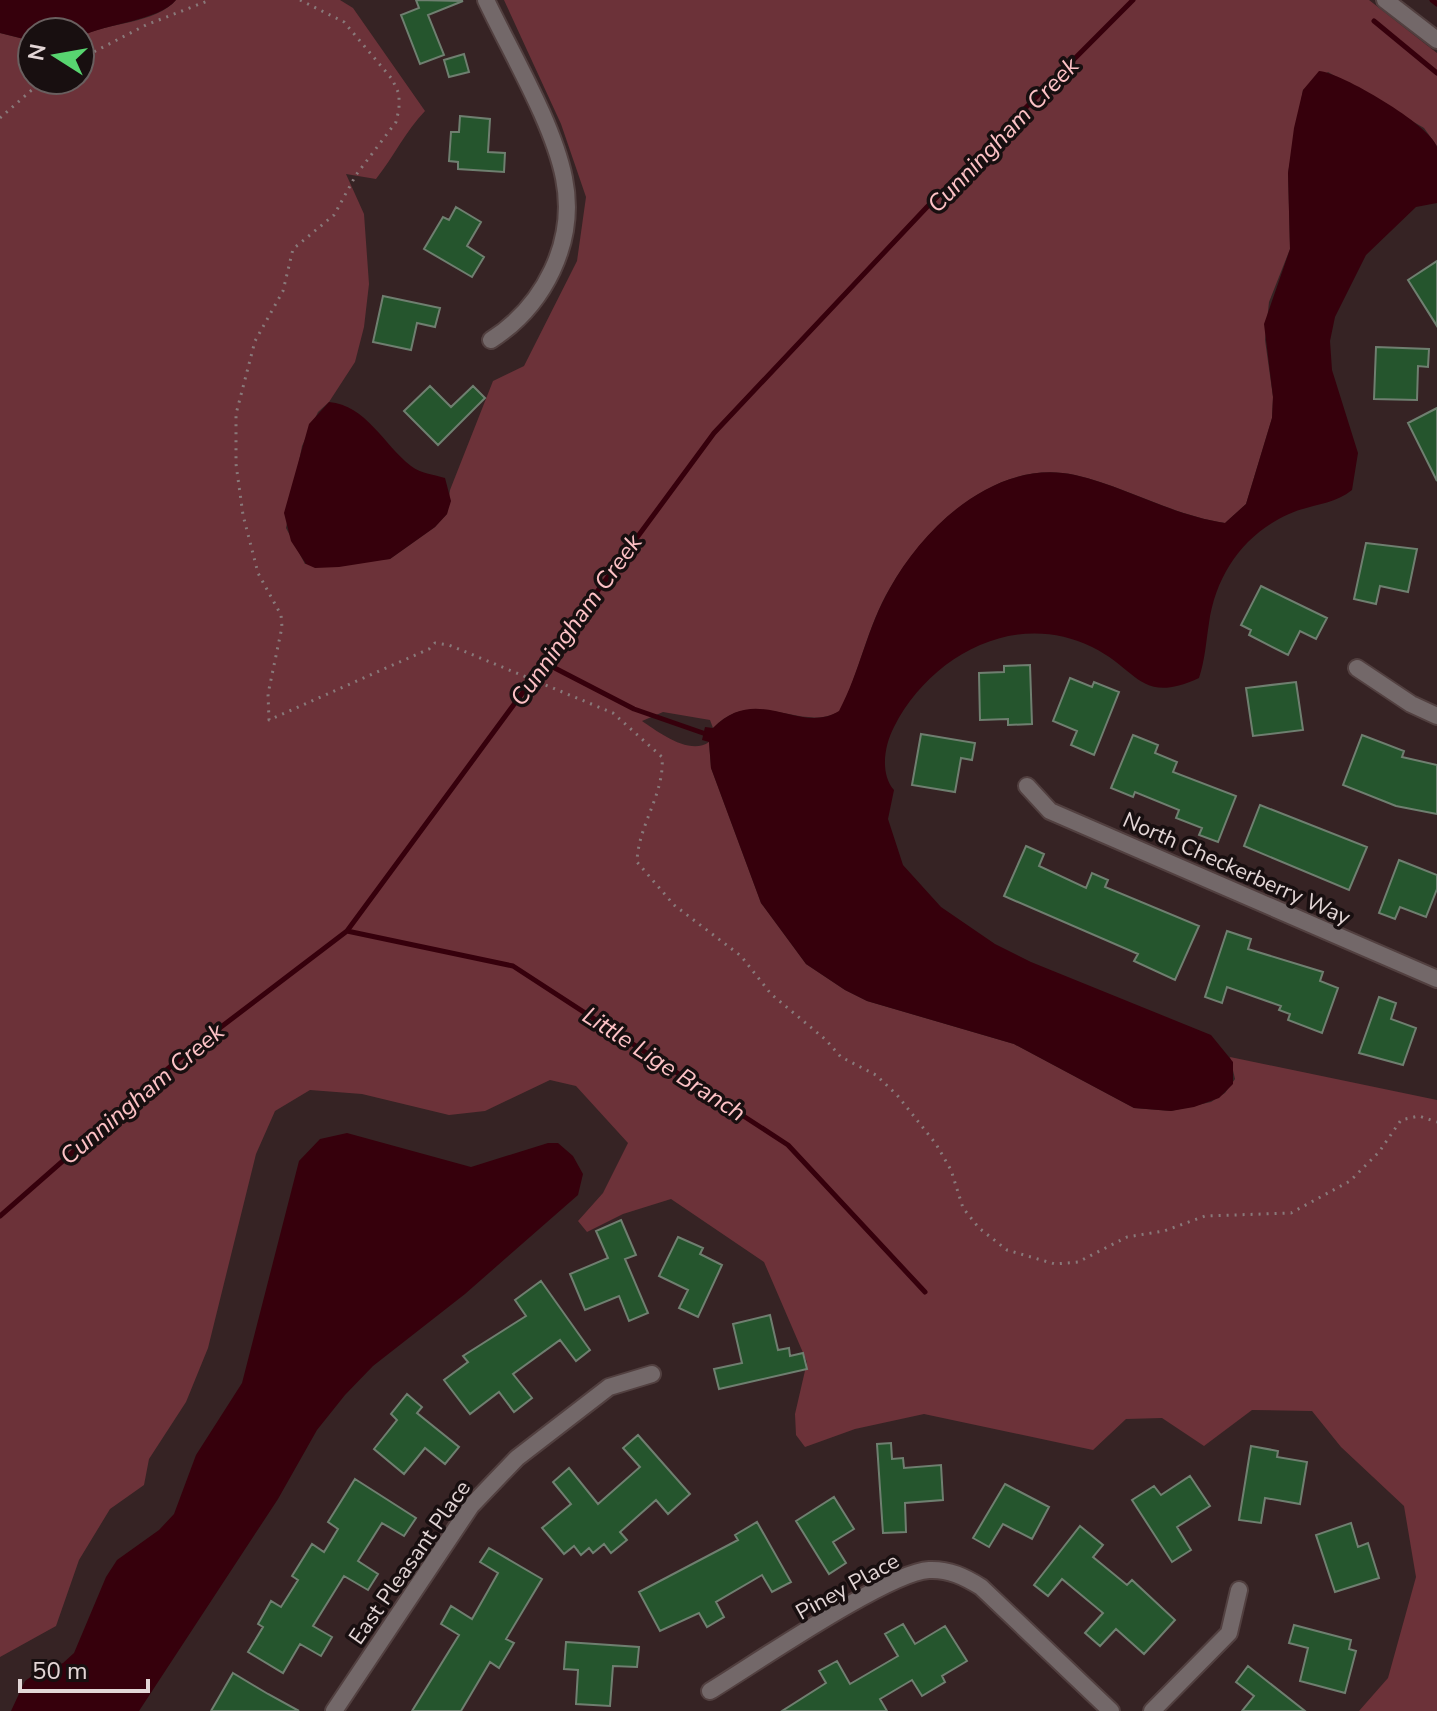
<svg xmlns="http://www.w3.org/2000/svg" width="1437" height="1711" font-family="'Nunito Sans',sans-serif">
	<rect width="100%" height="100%" fill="#362324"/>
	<!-- green -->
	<path fill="#6c3239" d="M176,0H340L353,8L425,111C405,132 394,156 376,179L346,174L364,214L369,284L364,327L355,362L329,402L318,412L302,446L286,528L305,564L390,559L435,527L447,514L450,490L493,381L524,366L577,261L586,197L561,124L504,0H1369L1437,53V146L1424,128L1328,72L1303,90L1288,173L1290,249L1269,302L1265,340L1273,397L1272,418L1246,504L1225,523C1172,515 1127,487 1075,475C997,458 926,525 890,588C867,627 860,671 840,711C801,734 755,685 713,728L710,720L663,712L642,721C658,732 690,756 709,742L711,768L761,903L806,964L845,990L867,1001L1014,1044L1134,1108L1171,1111L1211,1102L1225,1093L1235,1079L1230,1057L1437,1100V1711H1359L1388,1678L1416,1577L1404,1506L1341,1447L1312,1411L1252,1410L1204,1446L1162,1418L1126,1419L1093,1450L924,1414L855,1429L805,1447L796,1435L795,1414L807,1362L764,1262L671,1199L623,1214L587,1232L578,1221L603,1193L628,1143L576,1086L550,1080L485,1111L449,1115L362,1094L310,1090L275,1111L256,1154L208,1348L186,1402L149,1459L144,1485L110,1509L79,1560L56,1626L0,1657V33L32,41V80H80V37C107,22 156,24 176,0Z"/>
	<!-- water -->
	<path fill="#36000c" d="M0,0H176C159,21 106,23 80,37V32H32V41L0,33Z
		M1319,71C1340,72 1431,125 1437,147C1437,162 1437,186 1437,203L1416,207L1366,255L1335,317L1330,341L1332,370L1358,453L1352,490C1334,505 1311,504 1289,514C1244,534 1216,574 1209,623C1206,642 1205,660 1199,678C1140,705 1139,670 1092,647C1015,609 930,656 894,727C884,746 880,774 894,790L888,819L903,865L941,907L995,944L1031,962L1211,1035L1233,1062V1084L1219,1098L1194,1107L1171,1111L1134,1108L1014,1044L867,1001L845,990L806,964L761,903L711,768L709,742L702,740L705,727L713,728C758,682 799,736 839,711C860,672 867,627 890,588C925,525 997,458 1075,475C1127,487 1171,515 1225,523L1246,504L1272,418L1273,397L1264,324L1290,249L1288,173L1294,128L1303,90Z
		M329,402C366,405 383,444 411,466C422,474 432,474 445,478L451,501L447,514L435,527L390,559L339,567L315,568L306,564L291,541L284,513L309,424Z
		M347,1133L471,1167L548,1143H558L573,1156L583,1174L578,1195L465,1294L373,1366L345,1395L317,1430L278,1499L139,1711H11L25,1681L39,1671L63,1663L74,1653L106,1577L117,1560L159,1530L174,1514L196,1455L242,1383L299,1161L320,1139Z"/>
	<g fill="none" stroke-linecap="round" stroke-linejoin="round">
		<!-- stream -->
		<path stroke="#36000c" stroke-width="5" d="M1432,0L1437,4
			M1374,21L1437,73
			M545,663L634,709L703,733
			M347,931L513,966L788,1145L925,1292
			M0,1216L179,1059L347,931L714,433L927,207L1133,0"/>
	</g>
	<!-- building -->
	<path fill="#25552d" stroke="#6f7f70" stroke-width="2" d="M416,0L463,1L428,15L444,55L420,64L401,15L419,8Z
		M464,54L469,72L449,77L444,60Z
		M460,116L490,119L488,152L505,153L504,172L458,169V162L449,161L451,132H459Z
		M456,207L481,222L467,246L484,257L472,277L424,249L443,217L449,220Z
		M1437,261V326L1408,280Z
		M383,296L440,308L435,327L417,323L411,350L373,342Z
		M1376,347L1429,349L1428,367L1418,366L1417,400L1374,399Z
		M430,386L451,407L473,386L485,398L438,445L404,411Z
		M1437,408V481L1408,423Z
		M1366,543L1417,549L1408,592L1380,586L1376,604L1354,599Z
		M1261,586L1327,618L1316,639L1300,631L1288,655L1249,635L1251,630L1241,625Z
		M1030,665L1032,724L1008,725V719L980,720L979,673L1004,672V666Z
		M1070,678L1092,687L1094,682L1119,692L1094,755L1071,745L1077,731L1053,721Z
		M1296,682L1303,730L1253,736L1246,688Z
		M921,734L975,743L972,760L961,758L955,792L912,785Z
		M1133,735L1158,745L1155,753L1177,762L1173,772L1236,796L1218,842L1199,835L1202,828L1176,818L1179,810L1135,792L1133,797L1111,788Z
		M1362,735L1404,751L1402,757L1437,765V814L1396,806L1343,785Z
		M1260,805L1367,847L1349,890L1244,846Z
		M1026,846L1044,854L1039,866L1086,888L1092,873L1108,880L1105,887L1199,926L1175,980L1134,961L1138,954L1004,896Z
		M1399,860L1437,875V889L1426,917L1400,907L1395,919L1379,913Z
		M1227,931L1251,939L1248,949L1323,972L1320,981L1338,988L1322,1033L1288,1020L1290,1014L1279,1010L1281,1006L1227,987L1222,1003L1205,997Z
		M1379,997L1396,1003L1391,1019L1416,1028L1403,1065L1359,1053Z
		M621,1220L636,1255L625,1259L648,1313L629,1321L619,1296L585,1310L570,1274L608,1258L596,1231Z
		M678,1237L703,1248L700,1254L722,1265L698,1317L679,1308L688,1290L659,1276Z
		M541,1281L590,1350L576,1361L560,1340L513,1374L532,1398L514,1412L499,1392L470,1414L444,1380L468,1362L463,1356L526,1316L515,1300Z
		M770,1315L778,1350L789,1348L790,1356L803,1353L807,1369L719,1389L714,1369L742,1363L733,1324Z
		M407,1394L422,1407L417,1413L459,1447L445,1464L425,1448L404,1474L374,1449L397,1420L391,1414Z
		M638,1435L690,1494L668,1514L656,1500L620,1532L627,1540L611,1553L604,1544L593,1553L589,1548L581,1555L574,1546L564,1554L542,1528L571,1504L553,1482L569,1468L598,1504L640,1467L623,1448Z
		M891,1443L892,1459L903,1458L904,1468L941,1465L943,1500L905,1503L906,1532L883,1533L877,1444Z
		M1251,1446L1278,1451L1277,1457L1307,1462L1300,1504L1265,1498L1261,1523L1239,1520Z
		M1190,1476L1210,1506L1177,1527L1191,1550L1172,1562L1132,1500L1154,1486L1161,1495Z
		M355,1479L416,1518L404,1536L382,1523L358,1561L378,1574L368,1590L344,1576L313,1626L332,1637L321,1656L300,1644L283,1673L248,1652L263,1627L258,1624L271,1601L281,1607L298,1580L292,1576L312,1544L324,1552L338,1529L328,1522Z
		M1005,1484L1049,1507L1032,1539L1003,1524L989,1547L973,1538Z
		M834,1497L854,1529L833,1542L846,1563L829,1574L796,1521Z
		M757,1522L791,1582L772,1592L762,1575L716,1602L724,1617L707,1627L699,1613L660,1631L639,1592L738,1540L735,1535Z
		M1351,1523L1358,1547L1368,1543L1379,1578L1335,1592L1316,1535Z
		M1080,1526L1103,1545L1093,1557L1127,1585L1132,1580L1175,1620L1144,1654L1116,1629L1100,1646L1085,1633L1103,1613L1062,1579L1048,1596L1034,1585Z
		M489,1548L542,1579L506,1639L514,1643L499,1668L490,1662L461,1711H412L459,1635L441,1624L451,1606L472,1619L498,1573L480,1562Z
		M903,1624L915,1644L945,1626L967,1661L942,1676L945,1682L922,1696L912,1680L880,1699L887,1711H782L826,1683L819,1671L837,1661L850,1684L898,1656L885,1634Z
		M1294,1625L1351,1640L1349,1649L1356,1651L1345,1693L1300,1681L1308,1648L1289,1643Z
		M566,1642L639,1647L637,1667L613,1666L610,1706L576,1704L578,1670L564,1669Z
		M1248,1666L1305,1711H1242L1254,1696L1236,1682Z
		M233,1673L268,1694L299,1711H211Z"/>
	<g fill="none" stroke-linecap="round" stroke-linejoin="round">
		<defs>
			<path id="minor" d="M486,0C511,53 553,123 564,178C577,242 544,306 491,340
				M1385,0L1437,40
				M1357,668L1411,704L1437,716
				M1027,786L1050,811L1437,979
				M710,1691C753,1665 888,1572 929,1570C949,1569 965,1577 981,1587L1111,1711
				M334,1711L471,1506L517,1458L609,1387L652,1374
				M1152,1711L1229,1633L1239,1590"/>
		</defs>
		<!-- minor casing -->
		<use href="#minor" stroke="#524040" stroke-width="20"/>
		<!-- path -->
		<path stroke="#89797a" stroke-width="3" stroke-dasharray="2 6" stroke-linecap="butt" d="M300,0L344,22L392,79L399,94V109L396,122L356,175L334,215L293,249L283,291L255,341L236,414V464L243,515L258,573L281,615L282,627L268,694L269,720L429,649L435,643L449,645L613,713L662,757C665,794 638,825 637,862L674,905L741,956L771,994L826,1040L841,1057L876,1075L897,1095L936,1144L951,1170L963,1208L979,1228L1007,1250L1055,1264L1078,1262L1127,1237L1164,1231L1205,1216L1291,1213L1350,1181L1379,1152L1401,1120L1419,1116L1437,1122
			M80,59L146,25L210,0
			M0,118L43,80"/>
		<!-- minor -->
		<use href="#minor" stroke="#736869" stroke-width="16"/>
	</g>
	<g text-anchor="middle" stroke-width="7" stroke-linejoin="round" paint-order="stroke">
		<!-- street labels -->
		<g font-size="22" fill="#e3d6d6" stroke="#180f10">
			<text transform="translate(1237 868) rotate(24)" y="8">North Checkerberry Way</text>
			<text transform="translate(409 1562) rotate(-55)" y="8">East Pleasant Place</text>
			<text transform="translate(847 1586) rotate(-29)" y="8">Piney Place</text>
		</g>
		<!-- water labels -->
		<g font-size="24" font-style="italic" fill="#fec2c6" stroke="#180f10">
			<text transform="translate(1003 135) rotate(-46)" y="8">Cunningham Creek</text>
			<text transform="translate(576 620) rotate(-54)" y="8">Cunningham Creek</text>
			<text transform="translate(664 1064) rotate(33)" y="8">Little Lige Branch</text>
			<text transform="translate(142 1094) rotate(-40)" y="8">Cunningham Creek</text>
		</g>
	</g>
	<!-- north arrow -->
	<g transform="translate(56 56) rotate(281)"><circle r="38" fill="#180f10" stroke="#695f5f" stroke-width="2"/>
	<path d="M0-6L14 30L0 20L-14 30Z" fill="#58d570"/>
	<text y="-12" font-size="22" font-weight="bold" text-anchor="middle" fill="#e3d6d6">N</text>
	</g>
	<!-- scale -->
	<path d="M20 1679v12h128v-12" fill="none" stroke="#e3d6d6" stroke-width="4"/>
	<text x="32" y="1679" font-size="24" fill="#e3d6d6" stroke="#180f10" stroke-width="6" paint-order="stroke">50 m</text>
</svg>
